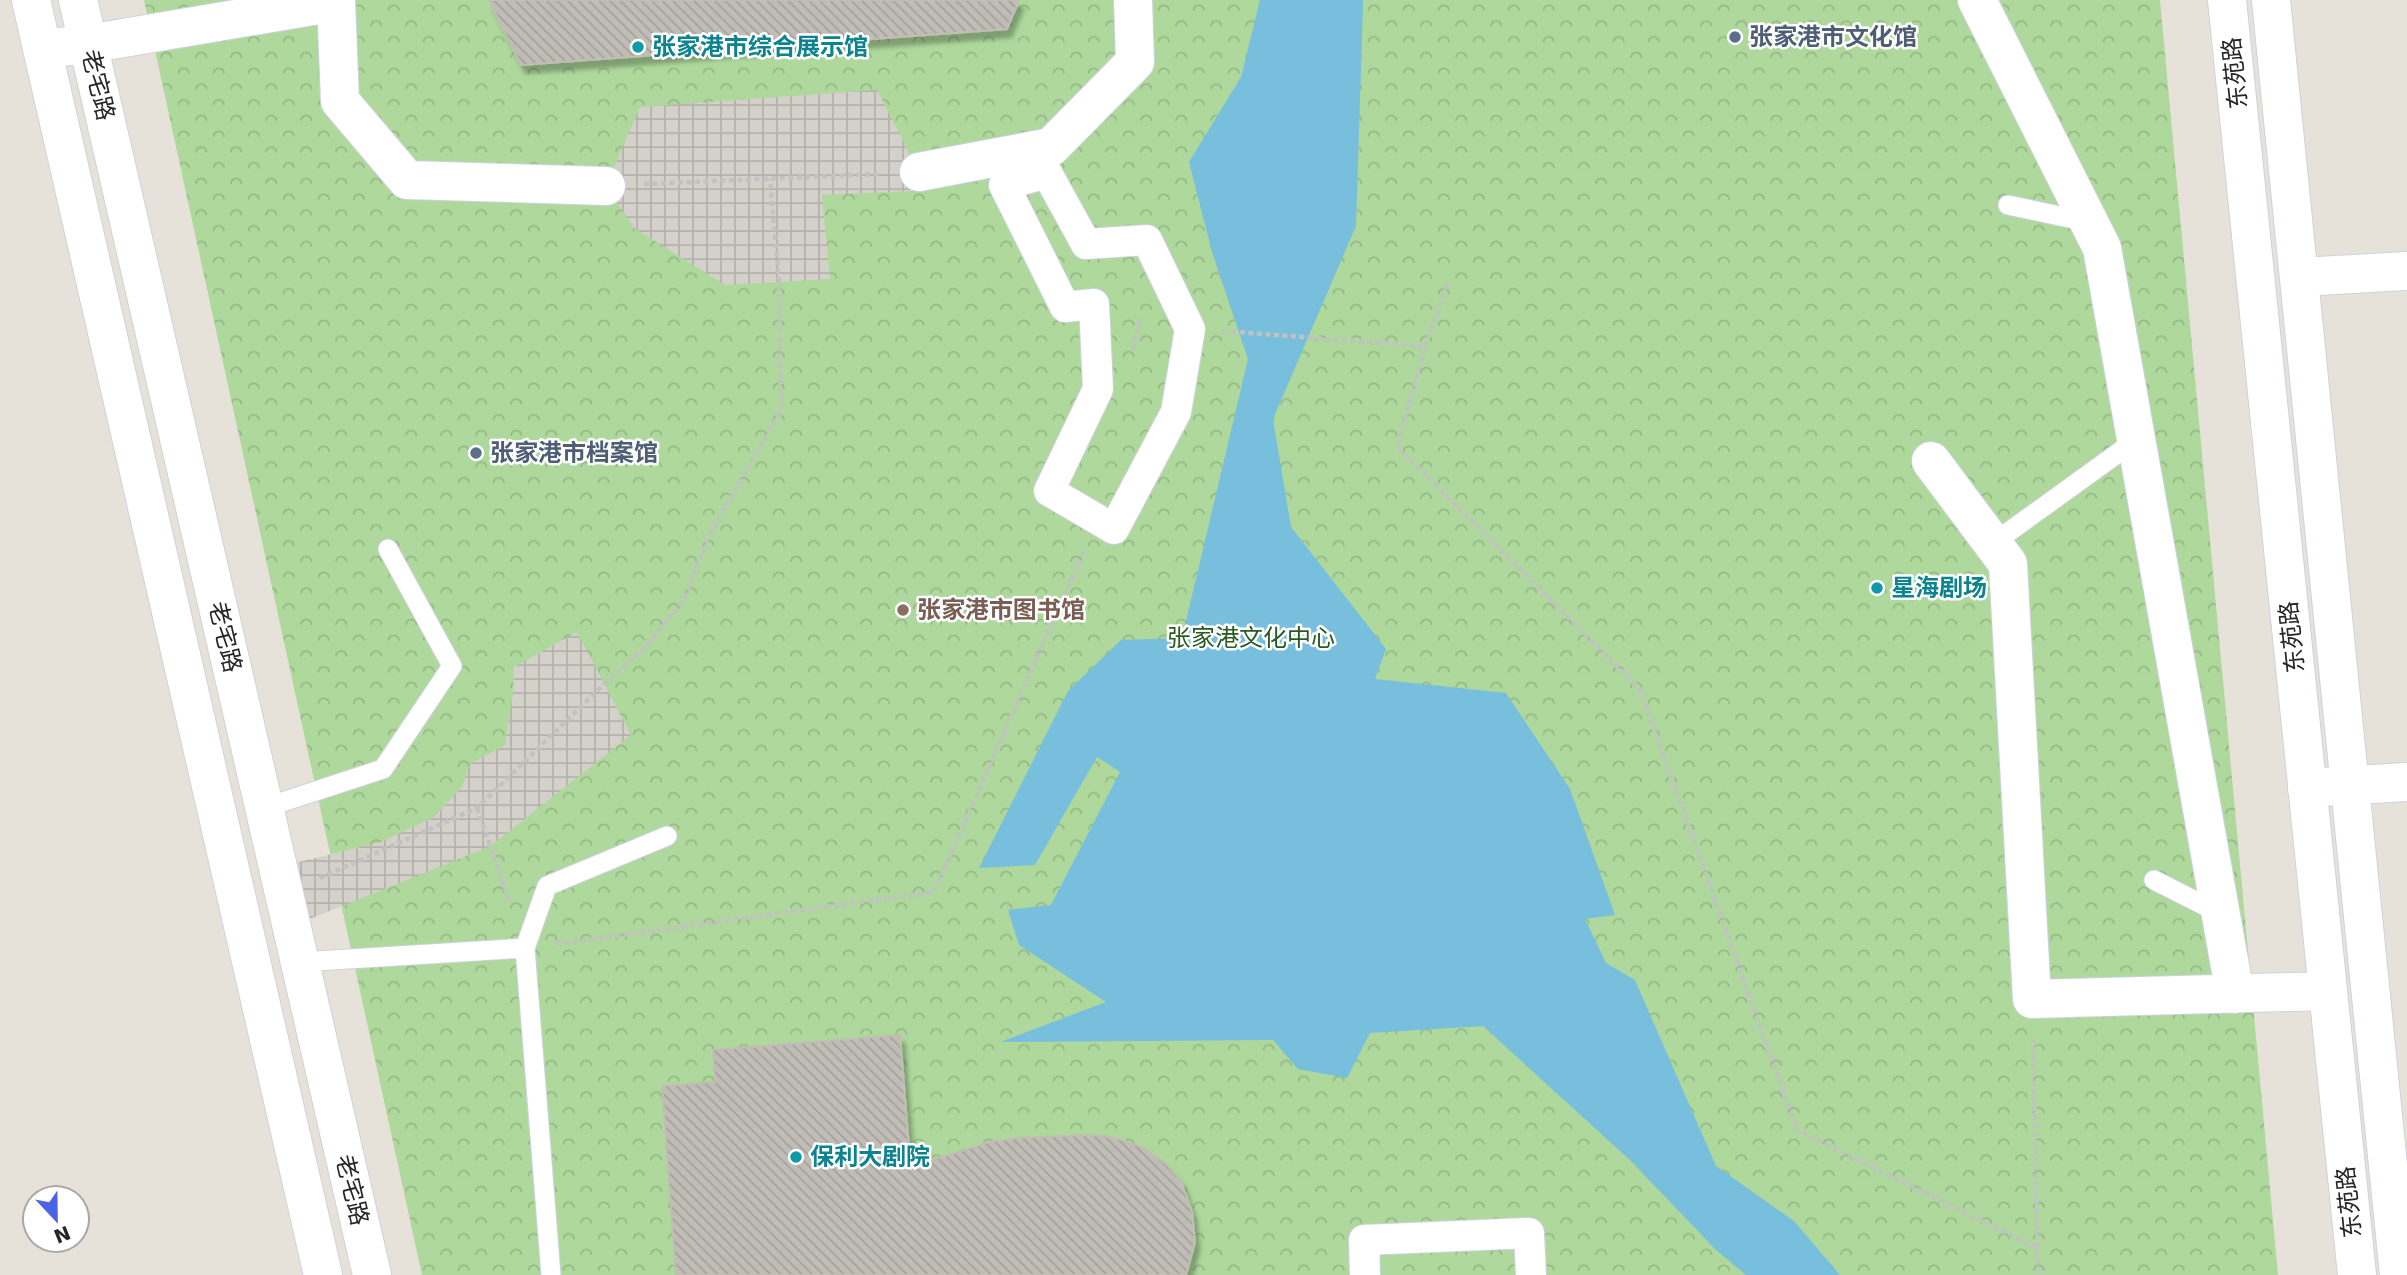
<svg xmlns="http://www.w3.org/2000/svg" width="2407" height="1275" font-family="'DejaVu Sans','Noto Sans SC',sans-serif">
	<defs>
		<pattern id="park-crowns" width="20" height="18" patternUnits="userSpaceOnUse" patternTransform="scale(1.75)"><rect width="20" height="18" fill="#aed89c"/><path d="M2 6a3 3 0 1 1 6 0M12 15a3 3 0 1 1 6 0" fill="none" stroke="#96b986"/></pattern>
		<pattern id="plaza-grid" width="8" height="8" patternUnits="userSpaceOnUse" patternTransform="scale(1.75)"><rect width="8" height="8" fill="#d4d1cb"/><path d="M0 4h8M4 0v8" fill="none" stroke="#b6b3ae"/></pattern>
		<pattern id="building-back-hatch" width="6" height="6" patternUnits="userSpaceOnUse" patternTransform="scale(1.75)"><rect width="6" height="6" fill="#c0bcb6"/><path d="M-1 5l2 2M0 0l6 6M5-1l2 2" fill="none" stroke="#a5a19c"/></pattern>
		<filter id="shadow"><feDropShadow dx="4.5" dy="8" stdDeviation="2" flood-color="#0004"/></filter>
	</defs>
	<rect width="100%" height="100%" fill="#e7e2d9"/>
	<!-- park -->
	<path fill="url(#park-crowns)" d="M144,0H2160L2278,1275H422Z"/>
	<!-- plaza -->
	<path fill="url(#plaza-grid)" d="M877,90L919,172L912,191L822,195L830,279L725,285L634,228L606,186L640,107Z
		M577,632L631,735L489,847L292,926L278,867L381,842L434,817L462,787L470,764L505,745L513,694L514,667Z"/>
	<!-- water -->
	<path fill="#78bfde" d="M1260,0H1363V5L1356,226L1273,419L1291,527L1386,649L1375,679L1506,693L1570,789L1615,915L1585,919L1606,963L1635,980L1716,1166L1794,1221L1840,1275H1746L1715,1249L1631,1161L1483,1026L1370,1033L1347,1078L1298,1069L1273,1040L1000,1042L1106,1002L1019,945L1008,910L1051,905L1120,772L1097,757L1035,865L979,868L1068,691L1121,640L1182,638L1248,359L1212,252L1189,162L1241,77Z"/>
	<!-- building -->
	<path fill="url(#building-back-hatch)" stroke="#c2beb4" stroke-width="2" filter="url(#shadow)" d="M489,0H1019L1007,29L521,65Z
		M900,1035L909,1148H924L925,1162L990,1142L1018,1138L1086,1135L1113,1137L1144,1148L1166,1164L1181,1181L1192,1212L1195,1242L1186,1275H676L662,1086L715,1082L713,1050Z"/>
	<g fill="none" stroke-linecap="round" stroke-linejoin="round">
		<defs>
			<path id="service" d="M2008,205L2088,222
				M1992,544L2136,440
				M264,808L383,769L452,666L388,549
				M2154,880L2221,914
				M525,948L547,886L667,836
				M300,962L525,948L551,1275"/>
			<path id="pedestrian" d="M1047,173L1086,244L1147,240L1190,329L1176,412L1114,529L1049,491L1098,389L1094,304L1065,307L1004,185Z
				M1365,1275L1364,1240L1529,1233L1531,1275"/>
			<path id="minor" d="M336,0L340,101L407,180L606,186
				M1977,0L2102,248L2235,994
				M42,49L88,44L336,2
				M919,172L1051,147L1135,62L1133,0
				M2299,277L2407,271
				M1931,461L2008,564L2032,999L2328,991
				M2307,788L2407,782"/>
			<path id="tertiary" d="M31,0L323,1275
				M78,0L372,1275
				M2227,0L2357,1275
				M2271,0L2399,1275"/>
		</defs>
		<!-- service casing -->
		<use href="#service" stroke="#cfd1de" stroke-width="21"/>
		<!-- pedestrian casing -->
		<use href="#pedestrian" stroke="#cfd1de" stroke-width="32"/>
		<!-- minor casing -->
		<use href="#minor" stroke="#cfd1de" stroke-width="40"/>
		<!-- tertiary casing -->
		<use href="#tertiary" stroke="#cfd1de" stroke-width="40"/>
		<!-- path -->
		<path stroke="#c2c2c2" stroke-width="4.5" stroke-dasharray="5 3.5" stroke-linecap="butt" d="M644,184L880,174
			M1447,285L1425,346L1398,447L1640,689L1797,1130L2037,1248
			M1223,331L1425,346
			M1133,349L1140,316
			M477,808L510,903
			M320,878L477,808L604,684L640,653L684,600L707,539L781,410L779,282L770,179
			M556,944L934,892L1084,551
			M2033,1038L2038,1275"/>
		<!-- service -->
		<use href="#service" stroke="#fff" stroke-width="19"/>
		<!-- pedestrian -->
		<use href="#pedestrian" stroke="#fff" stroke-width="30"/>
		<!-- minor -->
		<use href="#minor" stroke="#fff" stroke-width="38"/>
		<!-- tertiary -->
		<use href="#tertiary" stroke="#fff" stroke-width="38"/>
	</g>
	<!-- markers -->
	<g fill="#5c6f8a" stroke="#fff" stroke-width="2.5">
		<circle cx="1735" cy="37" r="7"/>
		<circle cx="476" cy="453" r="7"/>
	</g>
	<g fill="#0f9aa8" stroke="#fff" stroke-width="2.5">
		<circle cx="638" cy="47" r="7"/>
		<circle cx="1877" cy="588" r="7"/>
		<circle cx="796" cy="1157" r="7"/>
	</g>
	<circle fill="#8d6e63" stroke="#fff" stroke-width="2.5" cx="903" cy="610" r="7"/>
	<g text-anchor="middle" stroke-width="5" stroke-linejoin="round" paint-order="stroke">
		<!-- service labels -->
		<g font-size="24" font-weight="bold" fill="#4e5e75" stroke="#fff" text-anchor="start">
			<text x="1749" y="45">张家港市文化馆</text>
			<text x="490" y="461">张家港市档案馆</text>
		</g>
		<!-- culture labels -->
		<g font-size="24" font-weight="bold" fill="#0d838f" stroke="#fff" text-anchor="start">
			<text x="652" y="55">张家港市综合展示馆</text>
			<text x="1891" y="596">星海剧场</text>
			<text x="810" y="1165">保利大剧院</text>
		</g>
		<!-- street labels -->
		<g font-size="24" fill="#262626" stroke="#fff">
			<text transform="translate(2235 73) rotate(-96)" y="8">东苑路</text>
			<text transform="translate(98 85) rotate(77)" y="8">老宅路</text>
			<text transform="translate(225 637) rotate(77)" y="8">老宅路</text>
			<text transform="translate(2292 637) rotate(-96)" y="8">东苑路</text>
			<text transform="translate(352 1190) rotate(77)" y="8">老宅路</text>
			<text transform="translate(2349 1202) rotate(-96)" y="8">东苑路</text>
		</g>
		<!-- education labels -->
		<g font-size="24" font-weight="bold" fill="#785e54" stroke="#fff" text-anchor="start">
			<text x="917" y="618">张家港市图书馆</text>
		</g>
		<!-- park labels -->
		<g font-size="24" fill="#2a5921" stroke="#fff">
			<text x="1251" y="646">张家港文化中心</text>
		</g>
	</g>
	<!-- north arrow -->
	<g transform="translate(56 1219) rotate(158)"><circle r="33" fill="#ffffff" stroke="#a8a8a8" stroke-width="2"/>
	<path d="M0-5L12 26L0 18L-12 26Z" fill="#4b62e2"/>
	<text y="-10" font-size="19" font-weight="bold" text-anchor="middle" fill="#262626">N</text>
	</g>
</svg>
